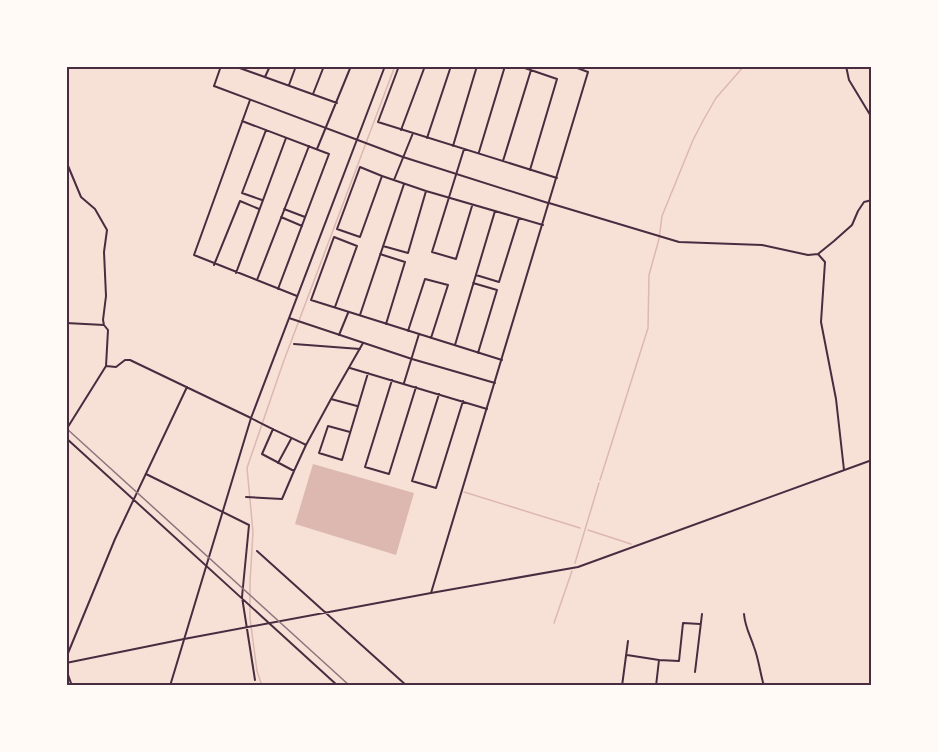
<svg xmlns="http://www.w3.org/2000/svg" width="938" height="752" font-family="Roboto,sans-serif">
	<rect width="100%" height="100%" fill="#f7e1d7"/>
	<!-- water -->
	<path fill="#dcb8b0" d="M313,464L414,493L396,555L295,524Z"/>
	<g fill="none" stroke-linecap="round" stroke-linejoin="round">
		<!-- stream -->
		<path stroke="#dcb8b0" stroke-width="1.5" d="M600,480L648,328L649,275L659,239L662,216L693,140L704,119L716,98L744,66
			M464,492L580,528
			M588,530L631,544
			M575,563L599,483
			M554,623L572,571
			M262,686L257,671L250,618V582L253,532L247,468L283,363L395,66"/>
		<!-- minor -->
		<path stroke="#4a2c40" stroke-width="2" d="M234,66L337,103
			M399,66L378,122L557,178
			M519,66L557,79L530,170
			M846,66L849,80L872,118
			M265,77L270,66
			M289,85L296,66
			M214,86L221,66
			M313,94L324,66
			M250,100L194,255L297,296
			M242,121L329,154L278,289
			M401,130L425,66
			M427,138L451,66
			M453,146L477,66
			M317,149L351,66
			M464,149L432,252L456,259L472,206
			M479,152L505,66
			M66,161L81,197L95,209L107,230L104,252L106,296L103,320L104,325L108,330L106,366L66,430
			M503,161L531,70
			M382,176L360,167L337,229L360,237L382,176L426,191L543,225
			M394,180L413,133
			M262,200L242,193L266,130
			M549,203L679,242L762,245L808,255L818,254L834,241L852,225L858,211L864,202L872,200
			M284,209L305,217
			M281,217L302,226
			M383,246L408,253L426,191
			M380,254L405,262L386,324
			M818,254L825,262L821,322L836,399L844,470
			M214,265L240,201L259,209
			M236,273L286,138
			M476,275L499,282L519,218
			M257,280L309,146
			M473,283L497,290L478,353
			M335,307L357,246L334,237L311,300L502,360
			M360,315L404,184
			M66,323L104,325
			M408,331L425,279L448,285L431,338
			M339,335L348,313
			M294,344L360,349
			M455,345L495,211
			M106,366L116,367L125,360H130L251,418C269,428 288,436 306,445L294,471L262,454L273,429
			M350,368L487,409
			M392,380L365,467L389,474L416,387
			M404,383L419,334
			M439,394L412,481L436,488L463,401
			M331,399L357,406
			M350,432L328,426L319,453L342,460L368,373
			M66,438L270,624
			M306,445L331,399L363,343
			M278,463L291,439
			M146,474L249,525L242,597L255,680
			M246,497L282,499L294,471
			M257,551L407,686
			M744,614C745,627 750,635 754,647C759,660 760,673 764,686
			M627,655L659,660L656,686
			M66,658L115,539L187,387
			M659,660L679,661L683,623L700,624
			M66,663L184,639L431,593
			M66,669L72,686
			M695,672L702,614
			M622,686L628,641"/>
		<!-- tertiary -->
		<path stroke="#4a2c40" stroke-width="2" d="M572,66L588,72L431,593L578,567L872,460
			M214,86L403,157L548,203
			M289,318L412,359L495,383
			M270,624L338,686
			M170,686L251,418L385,66"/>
		<!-- rail -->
		<path stroke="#8f747c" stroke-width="1.5" d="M66,428L350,686"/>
	</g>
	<!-- border -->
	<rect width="938" height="752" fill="none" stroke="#fffaf5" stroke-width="135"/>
	<rect x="68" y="68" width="802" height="616" fill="none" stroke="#4a2c40" stroke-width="2"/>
</svg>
